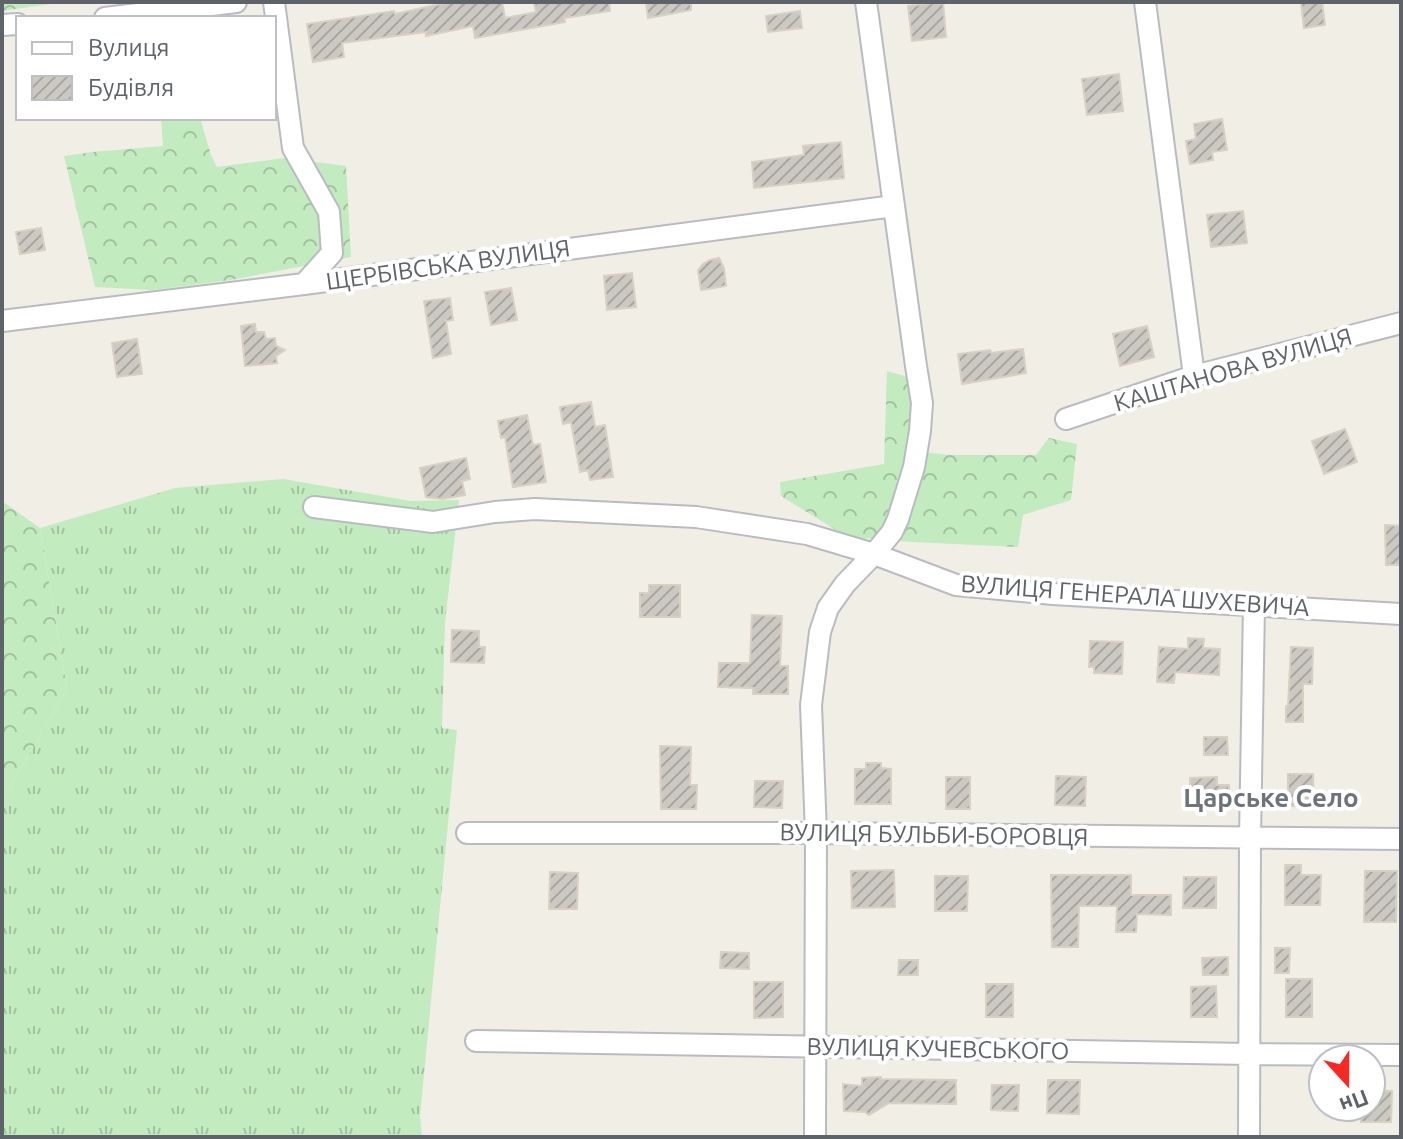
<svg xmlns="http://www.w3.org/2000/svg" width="1403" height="1139" font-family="Ubuntu,sans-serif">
	<defs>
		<pattern id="grass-tufts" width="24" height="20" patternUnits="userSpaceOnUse" patternTransform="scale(2)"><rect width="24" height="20" fill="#c3ebc0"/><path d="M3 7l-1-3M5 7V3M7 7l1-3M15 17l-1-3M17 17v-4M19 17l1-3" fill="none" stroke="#a2c2a0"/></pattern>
		<pattern id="forest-crowns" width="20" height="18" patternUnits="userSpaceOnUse" patternTransform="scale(2)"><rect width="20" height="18" fill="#c3ebc0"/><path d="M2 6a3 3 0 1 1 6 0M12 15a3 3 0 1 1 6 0" fill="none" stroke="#a2c2a0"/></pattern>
		<pattern id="building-hatch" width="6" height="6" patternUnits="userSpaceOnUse" patternTransform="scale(2)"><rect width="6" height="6" fill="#ccc9c3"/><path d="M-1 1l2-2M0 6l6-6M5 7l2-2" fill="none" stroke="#a9a7a2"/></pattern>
	</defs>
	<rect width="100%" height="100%" fill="#f1eee6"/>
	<!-- grass -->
	<path fill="url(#grass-tufts)" d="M283,479L411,501L459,500L445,622L442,728L457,730L420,1116L422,1137H2V801L67,689L40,528L175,488Z"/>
	<!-- forest -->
	<path fill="url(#forest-crowns)" d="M2,2H64L2,11Z
		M161,118H200L211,155L217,167L285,158L346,166L351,257L231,280L153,290L95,287L64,156L92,152L163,146Z
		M887,371L908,377L913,397L907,450L949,455H1036L1049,438L1077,444L1071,500L1023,515L1018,547L912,542L847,537L781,496L780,482L884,464Z
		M2,501L40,528L67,689L2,801Z"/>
	<!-- building -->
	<path fill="url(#building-hatch)" stroke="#d7d0c3" stroke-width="2" d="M450,2H502L505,18L536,12L534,2H609L610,11L564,18L565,22L475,38L473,26L426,36V32L342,43L344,57L313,62L307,24L394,11L395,14Z
		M646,2H691V10L648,18Z
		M943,2L946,37L912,41L908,6Z
		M1301,2H1322L1325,25L1304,28Z
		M800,11L802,28L768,32L766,16Z
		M1119,74L1123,111L1087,115L1082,79Z
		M1222,119L1227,150L1212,152L1213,160L1190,164L1186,141L1196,139L1194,124Z
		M841,142L844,178L754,188L752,162L804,155L803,146Z
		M1243,211L1247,243L1211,247L1207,215Z
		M41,228L45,250L20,254L16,232Z
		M719,258L724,268L726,286L701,290L698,270L703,264L710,260Z
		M632,273L636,307L607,310L604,276Z
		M511,288L517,320L491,325L485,292Z
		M450,298L453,320L446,321L451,354L433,358L424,301Z
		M255,324L256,332H264L266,339L275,338L276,346L285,350L276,356L277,363L245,366L241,326Z
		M1147,326L1154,357L1120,366L1113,334Z
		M137,339L142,374L117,377L112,343Z
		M1023,349L1026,373L962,384L958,354L990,350L991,353Z
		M591,402L595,427L605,425L613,477L590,480L588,470L580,472L571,422L563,424L560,407Z
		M527,415L533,445L540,444L546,482L513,487L505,437L501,438L498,421Z
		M1345,429L1357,462L1324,474L1312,441Z
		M466,458L470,479L462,481L465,495L442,499L426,497L420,468Z
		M1385,525L1401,526V565H1386Z
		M649,585H680V617H640V593H649Z
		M752,615L782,616L780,666H788V694H753V688L718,687L719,663H750Z
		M452,630L479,631V647H485L484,663L451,662Z
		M1188,638L1204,639L1203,648L1220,649L1219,675L1175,672L1174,683L1157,682L1159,647L1188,649Z
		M1090,641L1123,642L1122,674L1094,673V667H1089Z
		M1291,647L1313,648L1312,684H1303V722H1286V706H1288Z
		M1204,737H1227L1228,755H1204Z
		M660,746L691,747L690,785H697L696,809H661Z
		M866,763H881V768L891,769V804H855V769H866Z
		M1288,774H1313L1314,806H1288Z
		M1056,776L1086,777L1085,806L1055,805Z
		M946,777H970V809H946Z
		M1217,777V785H1229V804H1210V810H1191L1190,778Z
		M755,781H783L782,808L754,807Z
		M1285,865H1301V875H1321L1320,905H1285Z
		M894,870L895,907L852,908L851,871Z
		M1365,871H1397L1396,922H1364Z
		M550,872L578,873L577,909H549Z
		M1051,875H1131V895H1171V915L1137,914L1136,932H1116L1117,906H1079L1078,947H1052Z
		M935,876H968L967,911H935Z
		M1184,877H1216V908H1183Z
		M1275,948H1290L1289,973H1275Z
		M721,952L749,953V969L720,968Z
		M1228,957V975H1203L1202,958Z
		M899,960H918V975H898Z
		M1286,979H1312V1017H1286Z
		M754,982H783V1017L754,1018Z
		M986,984H1013V1017H986Z
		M1216,986L1217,1017H1191V987Z
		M881,1077V1079L956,1080V1104L889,1103L869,1115L865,1112L844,1111L843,1084L862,1086V1078Z
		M1048,1080H1080L1079,1114L1047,1113Z
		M992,1085H1019L1018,1111L991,1110Z
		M1371,1090L1392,1091L1391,1122H1361L1362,1107H1371Z"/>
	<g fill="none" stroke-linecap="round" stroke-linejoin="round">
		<defs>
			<path id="minor" d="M274,2L293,148L329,212L332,253L304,284
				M1145,2L1194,376
				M105,18L236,2
				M2,25L18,24
				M2,321L304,284L894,206
				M1066,419L1194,376L1401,323
				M314,507L433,522L495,512L535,509L696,517L807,534L874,554L892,532L898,519L914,467L920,431L922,403L916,366L866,2
				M467,833H816L1401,839
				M476,1041L1249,1054L1401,1055
				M815,1137L816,833L811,705L820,632L828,608L845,584L874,554L956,585L1053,594L1401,614
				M1249,1137L1250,838L1254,605"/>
		</defs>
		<!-- minor casing -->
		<use href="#minor" stroke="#b8bcc1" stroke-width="24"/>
		<!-- minor -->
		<use href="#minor" stroke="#fff" stroke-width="20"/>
	</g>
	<g text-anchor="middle" stroke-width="8" stroke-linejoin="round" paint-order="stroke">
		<!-- street labels -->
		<g font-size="24" fill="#5d6368" stroke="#fff">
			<text transform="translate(448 265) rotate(-8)" y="8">ЩЕРБІВСЬКА ВУЛИЦЯ</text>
			<text transform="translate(1233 370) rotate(-16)" y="8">КАШТАНОВА ВУЛИЦЯ</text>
			<text transform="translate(1135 596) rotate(4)" y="8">ВУЛИЦЯ ГЕНЕРАЛА ШУХЕВИЧА</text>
			<text transform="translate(934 835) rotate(1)" y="8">ВУЛИЦЯ БУЛЬБИ-БОРОВЦЯ</text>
			<text transform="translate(938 1049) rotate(1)" y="8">ВУЛИЦЯ КУЧЕВСЬКОГО</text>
		</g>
		<!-- neighbourhood labels -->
		<g font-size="26" font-weight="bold" fill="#6e757a" stroke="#fff">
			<text x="1271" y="807">Царське Село</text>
		</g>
	</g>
	<!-- border -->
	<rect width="1403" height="1139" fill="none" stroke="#5d6368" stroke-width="8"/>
	<!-- legend -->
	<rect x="16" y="16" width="260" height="104" fill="#ffffff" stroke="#bec1c3" stroke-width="2"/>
	<rect x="32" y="42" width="40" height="12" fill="#ffffff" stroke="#bec1c3" stroke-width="2"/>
	<text x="88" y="56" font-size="24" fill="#5d6368">Вулиця</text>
	<rect x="32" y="76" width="40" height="24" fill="url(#building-hatch)" stroke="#bec1c3" stroke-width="2"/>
	<text x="88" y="96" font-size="24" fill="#5d6368">Будівля</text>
	<!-- north arrow -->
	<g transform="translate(1347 1083) rotate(159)"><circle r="38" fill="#ffffff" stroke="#bec1c3" stroke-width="2"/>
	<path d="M0-6L14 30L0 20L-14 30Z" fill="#fb2722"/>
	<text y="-12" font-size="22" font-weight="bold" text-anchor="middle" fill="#5d6368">Пн</text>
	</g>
</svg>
